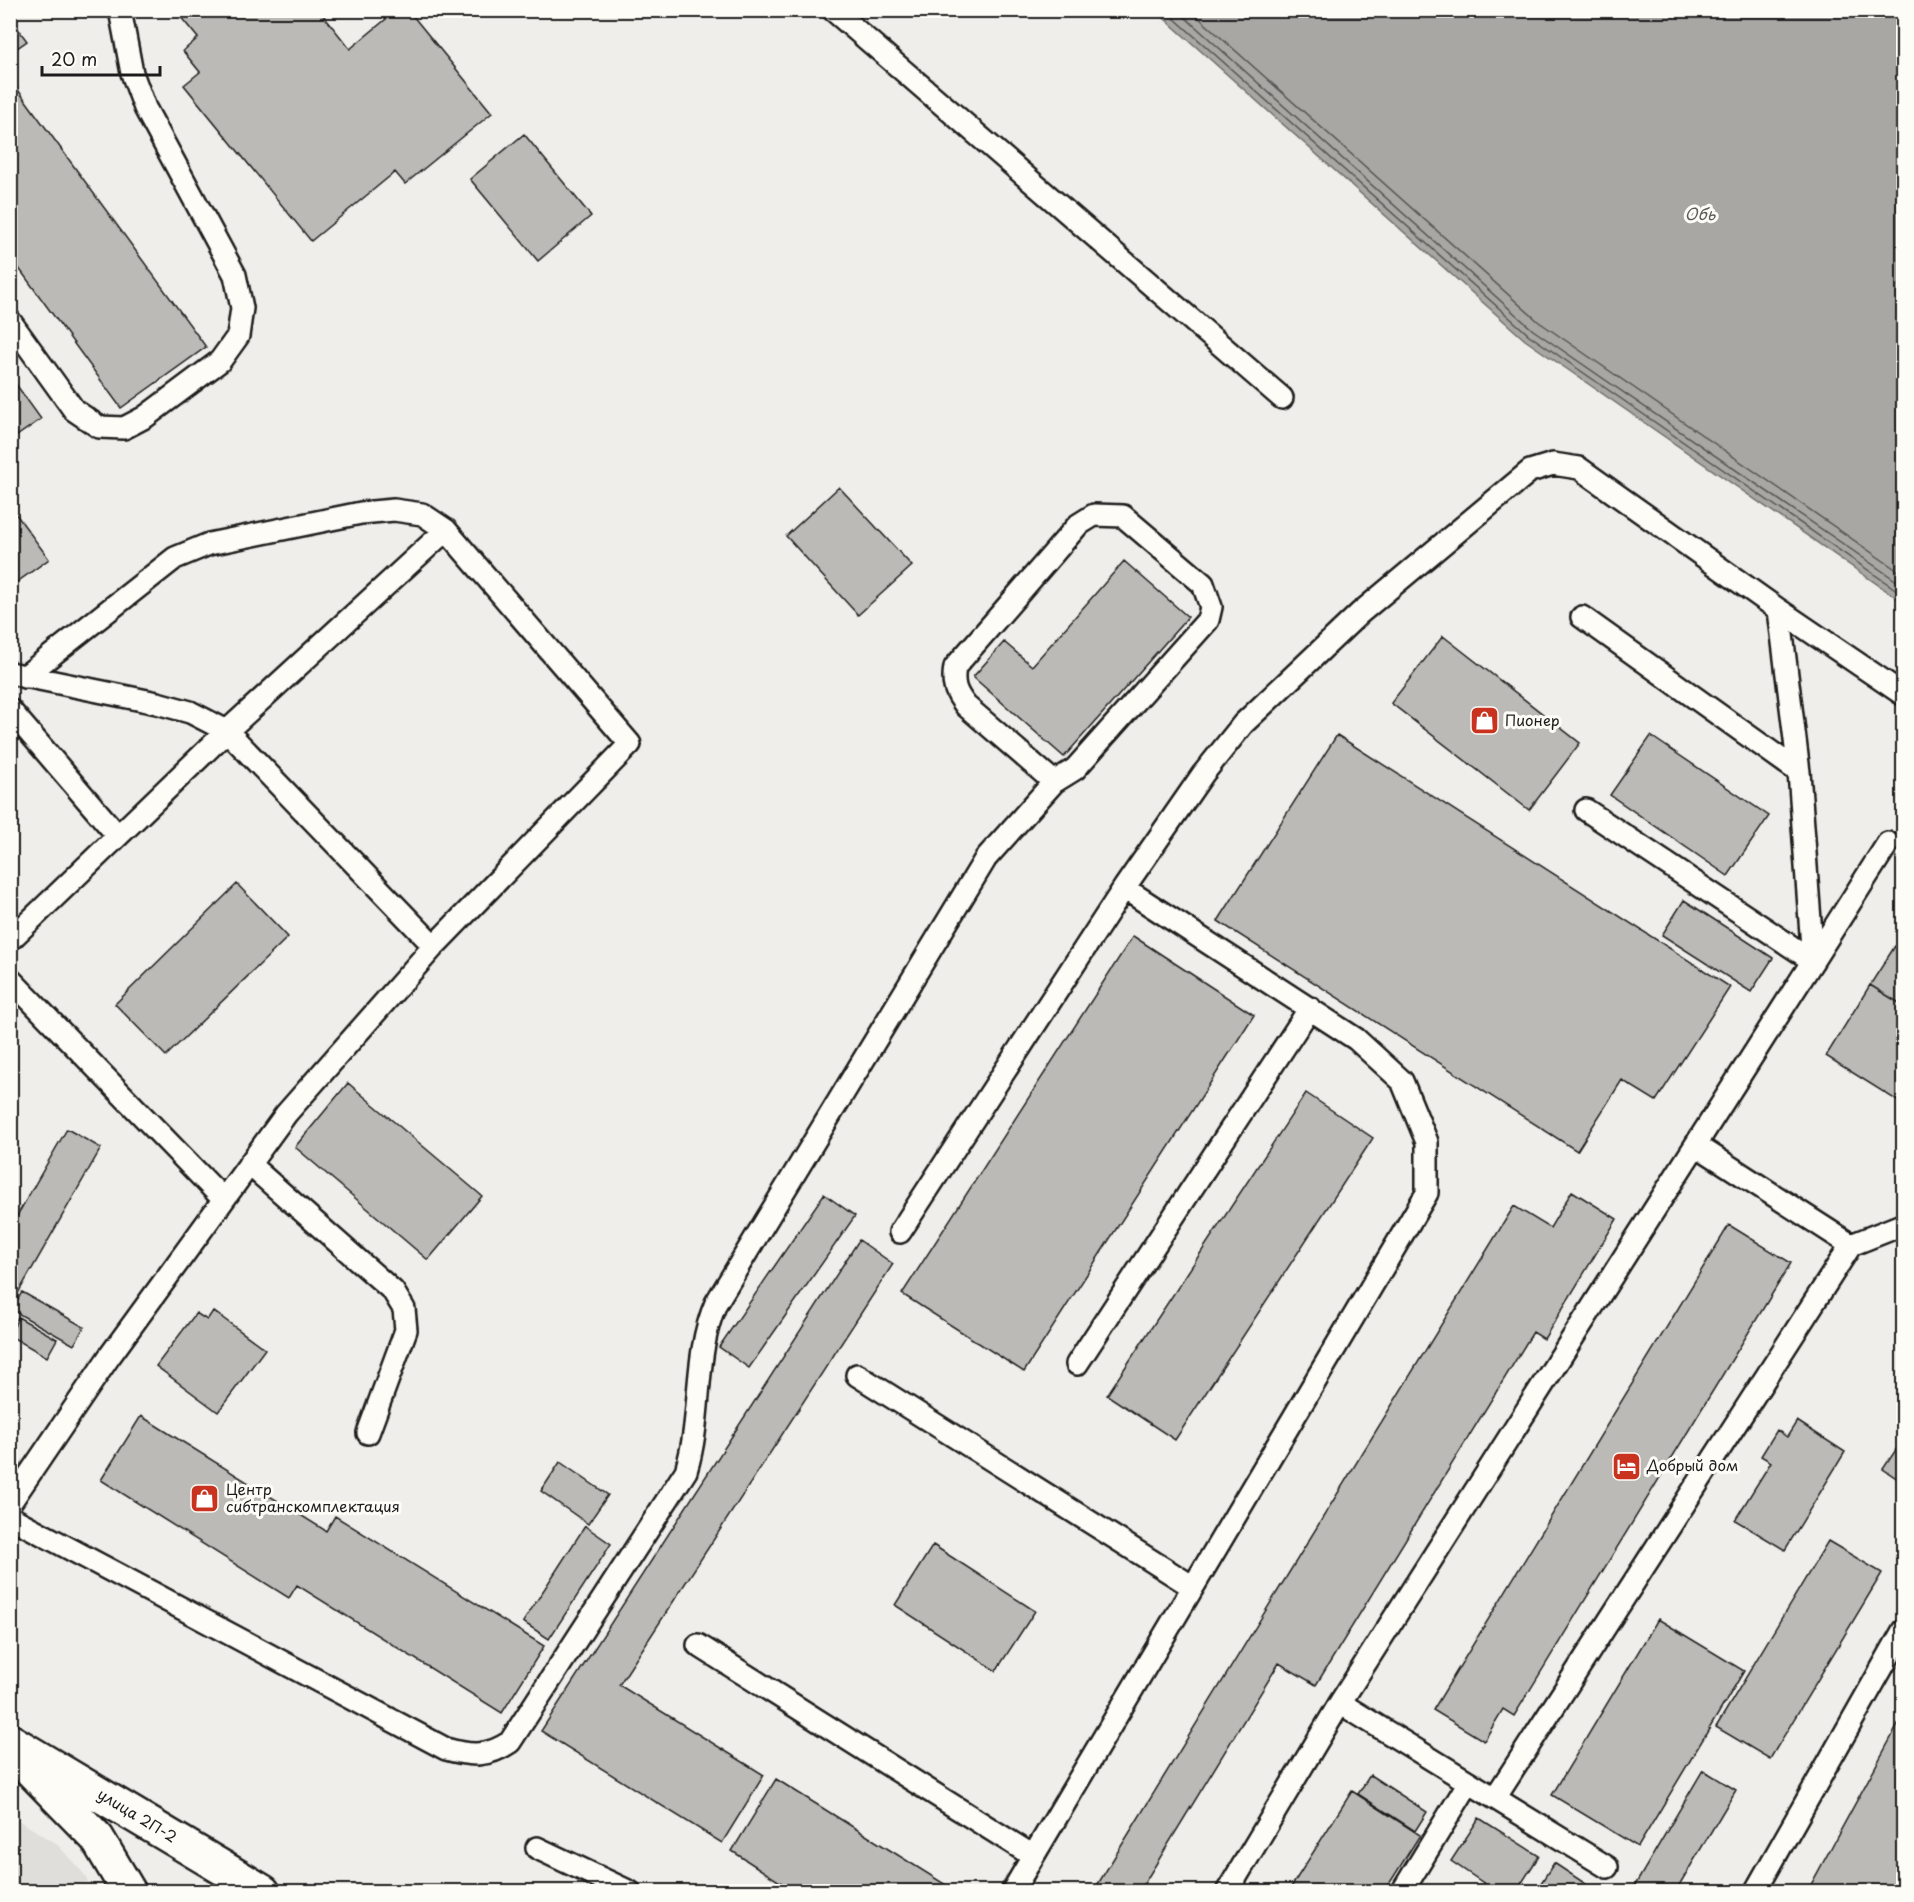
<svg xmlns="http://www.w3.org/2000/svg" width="1914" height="1902" font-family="'Playpen Sans',sans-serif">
	<rect width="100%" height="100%" fill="#f0eeea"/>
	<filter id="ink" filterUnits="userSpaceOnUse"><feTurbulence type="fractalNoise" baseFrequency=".0167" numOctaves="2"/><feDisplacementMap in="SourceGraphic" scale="12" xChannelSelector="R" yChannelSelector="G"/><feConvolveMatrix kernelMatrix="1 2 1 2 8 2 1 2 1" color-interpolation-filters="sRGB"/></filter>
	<g filter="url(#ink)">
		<!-- built -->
		<path fill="#e0deda" d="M11,1816L56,1843L84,1874L92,1891H11Z"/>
		<!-- water -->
		<path fill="#a8a7a3" stroke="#706f6d" stroke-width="1.5" d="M1156,11H1903V602L1525,340Z"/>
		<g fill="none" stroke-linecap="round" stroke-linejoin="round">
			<!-- shore -->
			<path stroke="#545452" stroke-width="1.5" d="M1165,10L1529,335L1904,595
				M1177,10L1533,330L1904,586
				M1190,10L1539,322L1904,575"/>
		</g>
		<!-- building -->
		<path fill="#bbbab6" stroke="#1c1c1c" stroke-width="1.5" d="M175,10H319L350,49L397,10H408L492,113L405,184L395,172L311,241L184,85L200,72L183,51L198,38Z
			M10,18L27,41L10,53Z
			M10,79L206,347L121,408L10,256Z
			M524,134L591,216L538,261L470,179Z
			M10,376L41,419L11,440H10Z
			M839,487L912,566L858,615L786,536Z
			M10,506L49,559L10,587Z
			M1124,561L1188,617L1064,757L973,677L1004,642L1032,666Z
			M1443,636L1580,743L1529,810L1391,703Z
			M1337,735L1730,987L1656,1101L1622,1080L1577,1151L1218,921Z
			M1651,736L1769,816L1728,876L1610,795Z
			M237,884L288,937L166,1056L115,1004Z
			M1684,900L1773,958L1751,992L1662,935Z
			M1133,936L1254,1015L1024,1372L902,1294Z
			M1895,946L1904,951V1006L1870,985Z
			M1870,985L1904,1006V1105L1826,1056Z
			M348,1083L482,1196L428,1260L295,1147Z
			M1306,1093L1373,1138L1175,1440L1107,1395Z
			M67,1129L101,1148L13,1302L10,1300V1228Z
			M1572,1191L1617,1219L1544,1339L1533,1332L1316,1685L1279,1663L1139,1892H1093L1514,1206L1550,1228Z
			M824,1194L855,1216L749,1368L719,1347Z
			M1729,1225L1791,1263L1514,1716L1503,1709L1484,1741L1433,1710Z
			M859,1240L893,1264L619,1685L764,1775L722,1843L541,1731Z
			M22,1292L84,1327L74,1345L12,1310Z
			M213,1311L265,1349L218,1412L156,1366L196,1313L207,1320Z
			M18,1317L57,1339L47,1357L10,1336Z
			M141,1416L326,1531L335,1516L544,1646L502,1713L297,1585L289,1598L101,1480Z
			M1797,1421L1845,1452L1785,1550L1735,1520L1771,1462L1761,1456L1777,1430L1787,1437Z
			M1904,1438V1483L1883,1469Z
			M560,1462L608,1495L588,1524L541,1491Z
			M585,1526L611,1544L549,1639L523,1622Z
			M1828,1541L1882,1573L1770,1759L1716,1727Z
			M933,1545L1035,1611L996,1671L895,1605Z
			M1658,1619L1744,1671L1638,1847L1552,1795Z
			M1904,1714V1892H1807Z
			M1703,1770L1736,1790L1675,1892H1631Z
			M1370,1775L1427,1812L1415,1831L1358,1794Z
			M776,1779L946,1885L942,1892H778L783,1884L732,1851Z
			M1352,1791L1420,1835L1384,1892H1288Z
			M1479,1818L1539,1856L1516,1892H1497L1451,1861Z
			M1554,1863L1598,1892H1535Z"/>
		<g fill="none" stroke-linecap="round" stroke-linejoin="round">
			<defs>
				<path id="service" d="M833,10L1282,398
					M10,321L74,410L99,427L124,428L145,417L220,361L238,336L242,308L235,275L145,108L132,73L120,10
					M1779,610L1904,695
					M1582,617L1799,772L1813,961
					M10,673L157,703L190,712L227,731L434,946L286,1114L109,1357L10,1503
					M24,677L175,558L209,544L361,513L394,510L422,514L446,530L630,744L434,946
					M10,710L118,836
					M1586,810L1813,961
					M10,940L227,731L446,530
					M10,979L223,1199
					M249,1164L393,1291L404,1309L406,1330L368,1433
					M900,1232L1124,888L1203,774L1243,724L1360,613L1530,471L1553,464L1579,468L1779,610L1799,772
					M1851,1245L1904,1224
					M1077,1364L1310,1008
					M857,1375L1193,1587
					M10,1517L446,1749C471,1756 488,1757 510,1742L686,1471C703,1416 693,1356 716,1303L986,858L1054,782L1075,769L1208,620L1211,607L1203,584L1123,516L1094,515L1078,525L955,667C952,684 955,692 966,706L1054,782
					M698,1645L1033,1856
					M1340,1703L1607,1867
					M1495,1798L1851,1245L1696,1145
					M537,1848L630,1892
					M1012,1892L1427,1193V1142L1402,1081L1356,1039L1124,888
					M1227,1892L1340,1703L1888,843
					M1402,1892L1469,1782
					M1755,1892L1904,1629"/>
				<path id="secondary" d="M10,1741L263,1892
					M22,1761L97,1838L129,1892"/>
			</defs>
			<!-- service casing -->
			<use href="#service" stroke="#1c1c1c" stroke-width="26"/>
			<!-- secondary casing -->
			<use href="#secondary" stroke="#1c1c1c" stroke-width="38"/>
			<!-- service -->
			<use href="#service" stroke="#fdfcf7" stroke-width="21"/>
			<!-- secondary -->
			<use href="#secondary" stroke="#fdfcf7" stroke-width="33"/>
		</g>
	</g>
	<!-- icons -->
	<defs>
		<symbol id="shop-square" viewBox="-11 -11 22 22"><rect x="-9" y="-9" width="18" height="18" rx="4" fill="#c8321e" stroke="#fdfcf7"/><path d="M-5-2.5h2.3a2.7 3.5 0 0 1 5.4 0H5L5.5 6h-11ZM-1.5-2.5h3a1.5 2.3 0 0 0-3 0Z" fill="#fff"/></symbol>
		<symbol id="hotel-square" viewBox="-11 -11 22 22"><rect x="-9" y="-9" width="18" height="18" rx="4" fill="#c8321e" stroke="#fdfcf7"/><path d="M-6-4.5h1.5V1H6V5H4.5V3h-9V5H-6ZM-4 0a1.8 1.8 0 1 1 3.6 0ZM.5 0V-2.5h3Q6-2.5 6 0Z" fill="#fff"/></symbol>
	</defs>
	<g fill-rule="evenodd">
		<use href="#shop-square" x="1468" y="704" width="33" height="33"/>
		<use href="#hotel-square" x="1610" y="1450" width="33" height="33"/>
		<use href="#shop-square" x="188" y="1482" width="33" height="33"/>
	</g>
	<g text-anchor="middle" stroke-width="6" stroke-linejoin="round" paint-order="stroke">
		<!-- poi labels -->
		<g font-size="15" fill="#1c1c1c" stroke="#fdfcf7" text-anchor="start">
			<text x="1505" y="726">Пионер</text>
			<text x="1647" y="1471">Добрый дом</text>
			<text x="226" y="1495">Центр<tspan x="226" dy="17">сибтранскомплектация</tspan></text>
		</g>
		<!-- street labels -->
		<g font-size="15" fill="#1c1c1c" stroke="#fdfcf7">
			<text transform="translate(137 1816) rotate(31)" y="5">улица 2П-2</text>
		</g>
		<!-- water labels -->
		<g font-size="16" font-style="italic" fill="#5b5b59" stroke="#fdfcf7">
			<text x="1700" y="220">Обь</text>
		</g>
	</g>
	<!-- margin -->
	<rect width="1914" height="1902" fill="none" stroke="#fdfcf7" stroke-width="36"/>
	<rect x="18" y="18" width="1878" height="1866" fill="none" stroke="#1c1c1c" stroke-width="2" filter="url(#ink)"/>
	<!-- scale -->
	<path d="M42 66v9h118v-9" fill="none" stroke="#1c1c1c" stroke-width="3"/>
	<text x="51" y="66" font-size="18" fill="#1c1c1c" stroke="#fdfcf7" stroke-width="4.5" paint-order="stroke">20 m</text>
</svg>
